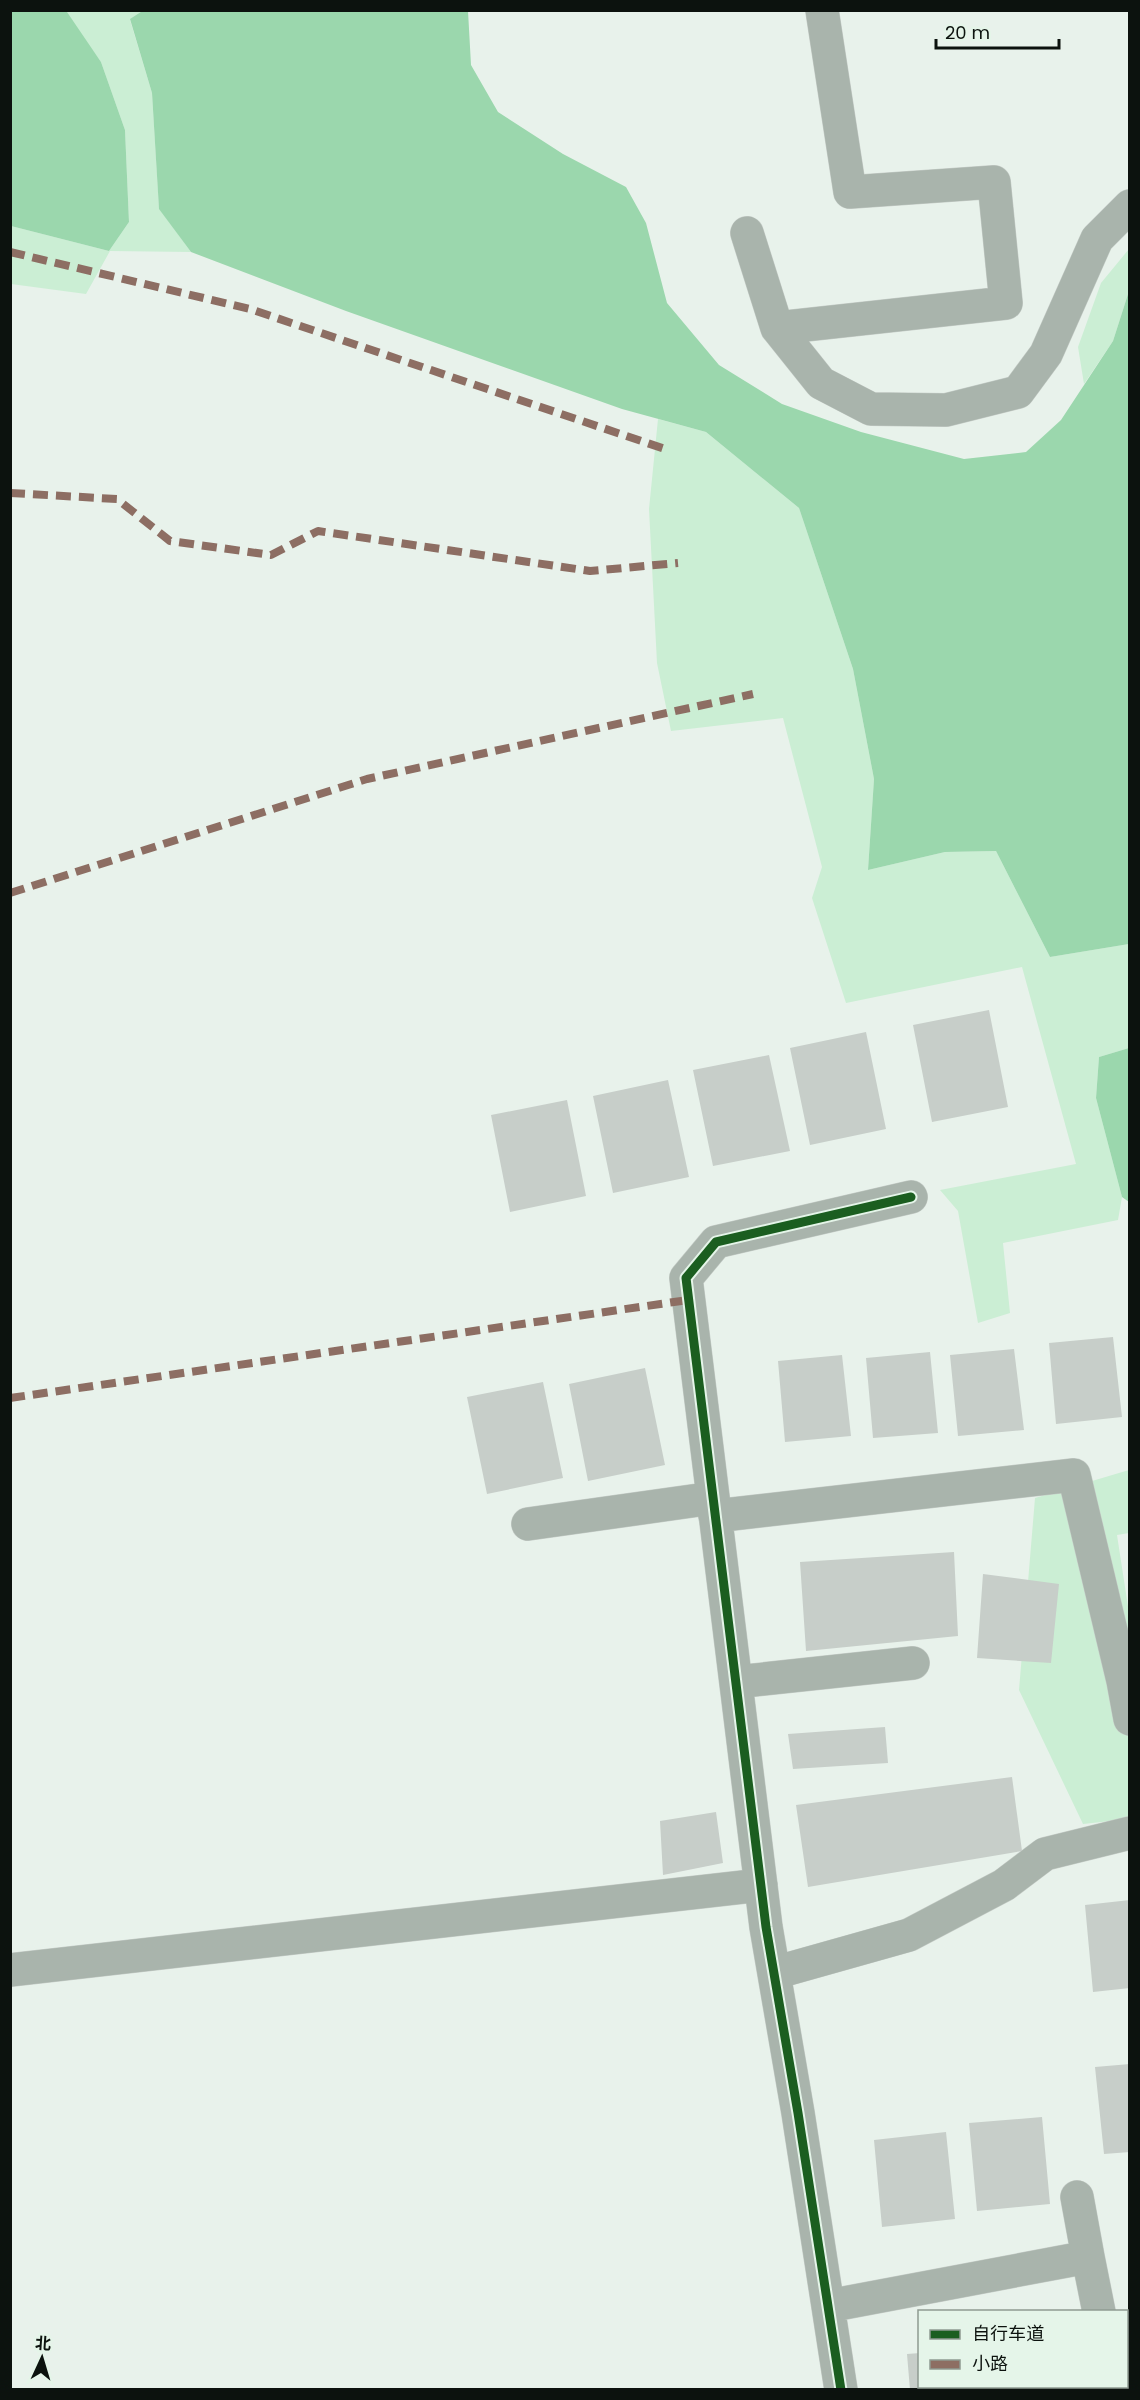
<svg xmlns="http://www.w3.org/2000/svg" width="1140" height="2400" font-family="Poppins,'Noto Sans SC',sans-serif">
	<rect width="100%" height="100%" fill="#e8f2eb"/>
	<!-- green -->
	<path fill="#cbeed4" d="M64,11H144L130,20L152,93L159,208L191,252L110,251L86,294L11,284V226L109,251L129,222L125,130L101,62Z
		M1129,249V291L1113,341L1084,384L1078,347L1101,283Z
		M658,419L706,432L799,508L853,669L874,779L868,870L945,852L996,851L1050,957L1129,944V1048L1099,1057L1096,1098L1122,1197L1118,1220L1003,1243L1010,1313L978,1323L958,1211L940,1190L1076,1164L1022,967L846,1003L812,898L822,867L783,718L671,731L657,663L649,509Z
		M1129,1470V1533L1117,1535L1129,1613V1819L1083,1824L1019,1690L1035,1498Z"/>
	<!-- water -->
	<path fill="#9bd7ad" d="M144,10L468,11L471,65L498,112L563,154L626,187L646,223L667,303L719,365L782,404L861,432L964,459L1026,452L1061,420L1113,341L1129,291V944L1050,957L996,851L945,852L868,870L874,779L853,669L799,508L706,432L622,409L346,311L191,252L159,209L152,93L130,19Z
		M64,11L67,12L101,62L125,130L129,222L109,251L11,226V11Z
		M1129,1048H1130L1129,1202L1122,1197L1096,1098L1099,1057Z"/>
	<!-- building -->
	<path fill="#c7cec9" d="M989,1010L1008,1107L932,1122L913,1025Z
		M866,1032L886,1129L810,1145L790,1048Z
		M769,1055L790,1151L713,1166L693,1070Z
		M668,1080L689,1177L613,1193L593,1096Z
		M567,1100L586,1196L510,1212L491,1115Z
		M1113,1337L1122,1417L1056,1424L1049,1343Z
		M1014,1349L1024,1430L958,1436L950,1355Z
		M930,1352L938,1433L873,1438L866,1358Z
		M842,1355L851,1436L785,1442L778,1361Z
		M645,1368L665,1465L588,1481L569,1384Z
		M543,1382L563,1478L487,1494L467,1397Z
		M954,1552L958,1636L806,1651L800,1562Z
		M983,1574L1059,1584L1051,1663L977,1658Z
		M885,1727L888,1763L793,1769L788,1734Z
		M1012,1777L1022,1851L808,1887L796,1805Z
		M716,1812L723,1863L663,1875L660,1821Z
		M1130,1900V1988L1093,1992L1085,1905Z
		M1130,2064V2152L1104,2154L1095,2067Z
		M1042,2117L1050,2204L977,2211L969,2123Z
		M946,2132L955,2219L882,2227L874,2140Z
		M920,2353V2386H983L984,2390H910L907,2354Z
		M1010,2386H1084V2390H1010Z"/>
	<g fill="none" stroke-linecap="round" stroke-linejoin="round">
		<defs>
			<path id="minor" d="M747,233L777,328L821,383L871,409L946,410L1018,392L1046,354L1097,239L1130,206
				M777,328L1006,303L994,182L850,192L822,10
				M715,1516L1074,1475L1123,1681L1130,1719
				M528,1524L713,1498
				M736,1682L913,1663
				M10,1970L761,1885
				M774,1973L909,1935L1004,1885L1045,1854L1130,1833
				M1088,2257L1099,2312
				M828,2306L1088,2257L1077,2197
				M1114,2386L1115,2390
				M841,2390L798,2113L766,1927L686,1278L716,1242L911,1197"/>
		</defs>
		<!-- minor casing -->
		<use href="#minor" stroke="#c6cdc8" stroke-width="34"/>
		<!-- minor -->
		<use href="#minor" stroke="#a9b4ac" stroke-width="33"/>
		<!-- quiet -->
		<path stroke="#8d6e63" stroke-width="8" stroke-dasharray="15 8" stroke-linecap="butt" d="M10,252L250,309L668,450
			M10,493L117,499L170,541L271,555L318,531L590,571L678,563
			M10,893L367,779L753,694
			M10,1398L688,1300"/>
		<defs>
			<path id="cycleway" d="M841,2390L798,2113L766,1927L686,1278L716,1242L911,1197"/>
		</defs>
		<!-- cycleway casing -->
		<use href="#cycleway" stroke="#e5f5e9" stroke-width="13"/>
		<!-- cycleway -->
		<use href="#cycleway" stroke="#1b5e20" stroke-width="9"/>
	</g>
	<!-- border -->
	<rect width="1140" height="2400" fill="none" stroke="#0c120e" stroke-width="24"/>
	<!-- legend -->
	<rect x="918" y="2310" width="210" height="78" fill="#e5f5e9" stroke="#8e9a91" stroke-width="1.5"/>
	<rect x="930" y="2330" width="30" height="9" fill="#1b5e20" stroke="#8e9a91" stroke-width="1.5"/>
	<text x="972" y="2340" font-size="18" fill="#0c120e">自行车道</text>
	<rect x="930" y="2360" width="30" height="9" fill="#8d6e63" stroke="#8e9a91" stroke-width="1.5"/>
	<text x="972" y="2370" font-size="18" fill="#0c120e">小路</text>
	<!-- north arrow -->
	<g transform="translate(42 2358) rotate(4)" stroke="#e5f5e9" stroke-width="4.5" paint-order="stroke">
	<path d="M0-4.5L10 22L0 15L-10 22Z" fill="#0c120e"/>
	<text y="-9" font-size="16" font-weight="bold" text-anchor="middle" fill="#0c120e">北</text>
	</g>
	<!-- scale -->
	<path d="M936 39v9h123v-9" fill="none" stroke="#0c120e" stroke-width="3"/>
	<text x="945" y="39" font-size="18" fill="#0c120e" stroke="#e5f5e9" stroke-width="4.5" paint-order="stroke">20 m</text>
</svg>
